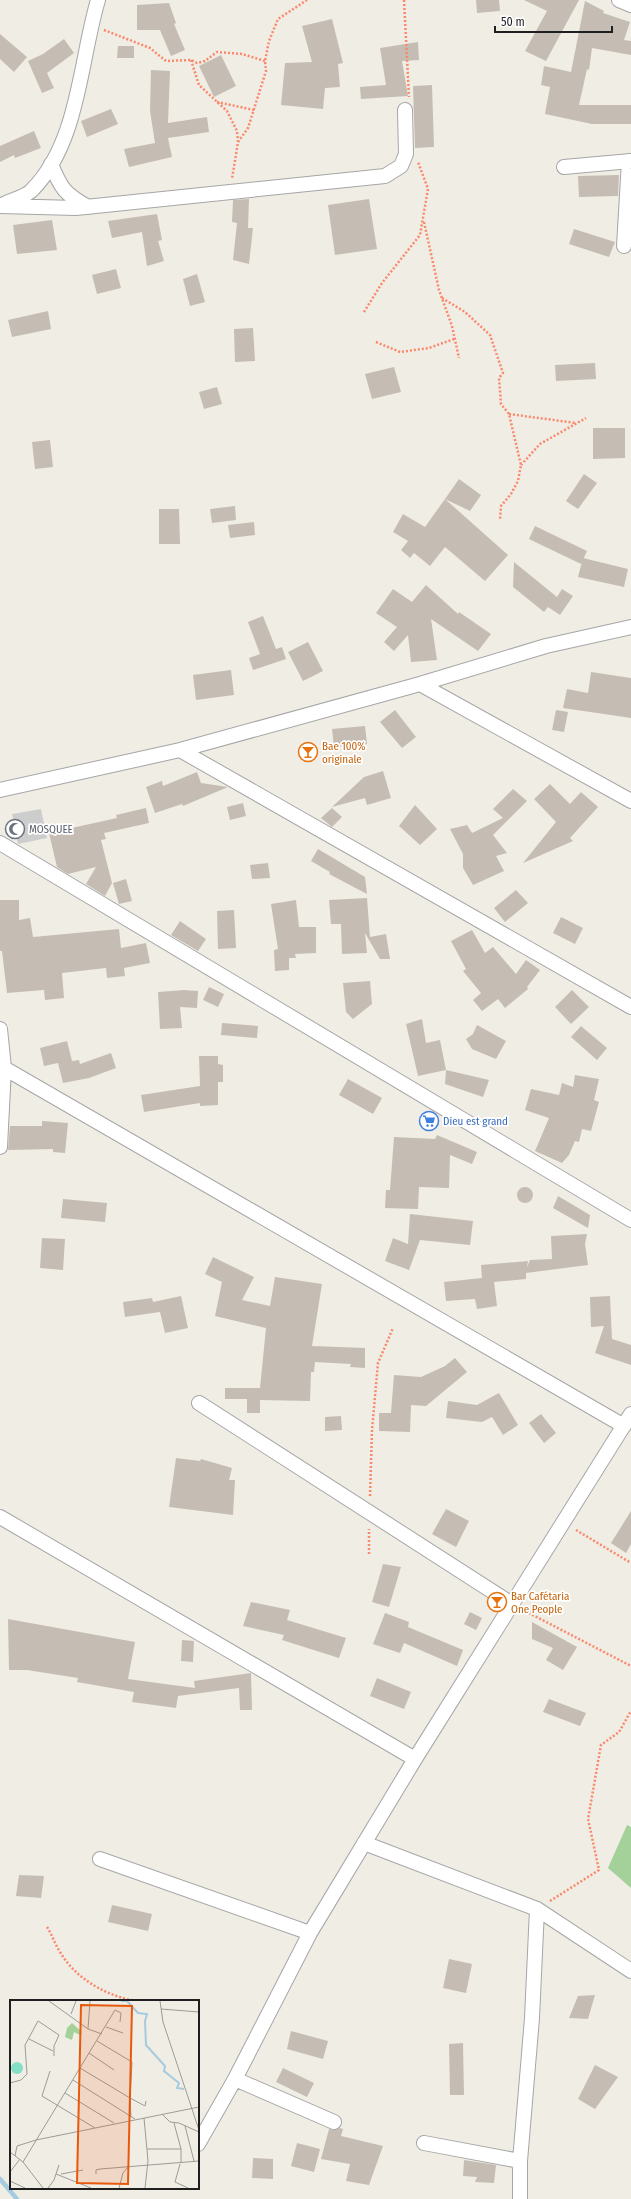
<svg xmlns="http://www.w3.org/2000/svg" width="631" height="2199" font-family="'Fira Sans Condensed',sans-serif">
	<rect width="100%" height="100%" fill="#f0ede5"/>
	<!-- religious -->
	<path fill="#cdcdcd" d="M41,809L47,838L18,844L12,814Z"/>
	<!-- forest -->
	<path fill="#a4d09a" d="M627,1825L631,1827V1888L608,1868Z"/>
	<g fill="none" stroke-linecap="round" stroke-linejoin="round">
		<!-- stream -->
		<path stroke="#a5cbde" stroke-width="4.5" d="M0,2179L17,2199"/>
	</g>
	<!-- building -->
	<path fill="#c5bdb4" d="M476,0H499L500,11L477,13Z
		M524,0H579L546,61L525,51L547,11Z
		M585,1L604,11L603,13L630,22L624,40L631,41V55L592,48L589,70L587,69L579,105H631V124H592L545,114L550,87L541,85L544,66L571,72Z
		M169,3L176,23L174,24L185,50L171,56L160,30H137V5Z
		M332,19L343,63L338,64L340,87L325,88L323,109L281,105L285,63L312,62L302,26Z
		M0,34L27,57L14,72L0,59Z
		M64,39L74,53L47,73L54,88L42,93L28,61L43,54Z
		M418,42L419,60L402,61L408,96L361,99L360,87L386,85L380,48Z
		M118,46H134V58H117Z
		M221,55L236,86L214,97L199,66Z
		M151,70L170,71L168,123L207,117L209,132L168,138L172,157L129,167L124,149L155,143L150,111Z
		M432,85L434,147L415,148L413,86Z
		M111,109L118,124L87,137L81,121Z
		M34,131L41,148L15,158L14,155L0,162V146Z
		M619,175L618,196L579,197L578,176Z
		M249,199L248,228H253L249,264L233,260L237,223L232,222L233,200Z
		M369,199L377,249L335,255L328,205Z
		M157,214L162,240L158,241L164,261L147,266L142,232L112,238L108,221Z
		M52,220L57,250L17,254L13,225Z
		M574,229L615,242L609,257L569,244Z
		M116,269L121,288L97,294L92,275Z
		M197,274L205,302L190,306L183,279Z
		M48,311L51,329L12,337L8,320Z
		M253,328L255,361L235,362L234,329Z
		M595,363L596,379L556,381L555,365Z
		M394,367L401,392L372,399L365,374Z
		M217,387L222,404L204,409L199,392Z
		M593,428H625V458L593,459Z
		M50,440L53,467L35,469L32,442Z
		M584,474L597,483L578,509L566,501Z
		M459,479L481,495L470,511L445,499Z
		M445,499L508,555L485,581L445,547L430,566L414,553L410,558L401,550L408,541L393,532L403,514L425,527Z
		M235,506L236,520L212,523L210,509Z
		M159,509H179L180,544H159Z
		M254,522L255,535L230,538L228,525Z
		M535,526L587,551L581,564L529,539Z
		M583,558L628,569L624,587L578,577Z
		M514,562L557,597L562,589L573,596L560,615L548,607L544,612L513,587Z
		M426,585L458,614L459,612L491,634L478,651L431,619L437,660L411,662L408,635L394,651L384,642L397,627L376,613L393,589L412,602Z
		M263,616L276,649L282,647L286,659L253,670L249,658L260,654L248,622Z
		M308,642L323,671L303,681L288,652Z
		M231,670L234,695L196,700L193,675Z
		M591,672L631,678V718L563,708L567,689L588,693Z
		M395,710L416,737L402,748L380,722Z
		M556,710L568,712L564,732L552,730Z
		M365,726L367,744L334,747L332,729Z
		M383,771L391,798L367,805L365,798L332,807L364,777Z
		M197,772L201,783L228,787L183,806L182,804L155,813L146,787L162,781L163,786Z
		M550,784L570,804L581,792L598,807L570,838L573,841L523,863L556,822L534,799Z
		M513,789L527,801L493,835L507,853L496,856L504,871L473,885L463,868V854L450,829L467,825L472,833L503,818L493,809Z
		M243,803L246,816L230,820L227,807Z
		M415,805L437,829L420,845L399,826Z
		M146,808L149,823L104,833L106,839L101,840L112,883L105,896L86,884L96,867L68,874L57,867L49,833L117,818L116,815Z
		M332,808L342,817L332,827L321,818Z
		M318,849L365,877L367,894L329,874L330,872L311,861Z
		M268,863L270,878L252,879L250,865Z
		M126,879L132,901L119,904L113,883Z
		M516,890L528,903L505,922L494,908Z
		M367,898L370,937L386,934L390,959H380L365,933L367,953L342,954L341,924H331L329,900Z
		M0,900H19V920L30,918L33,937L119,929L121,948L146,943L150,963L124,968L125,976L107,978L106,968L62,973L64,998L45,1000L44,990L7,993L2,951H0Z
		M296,900L299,927H316V953L295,954L296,958H289V970L275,971L274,950L278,949L271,904Z
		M234,910L236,948L218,949L217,911Z
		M561,917L583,928L575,944L553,933Z
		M180,921L206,939L198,951L171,935Z
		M472,930L485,953L493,947L516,974L526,960L540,970L527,987L528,989L505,1008L498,999L482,1011L473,1000L481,993L463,971L466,969L451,941Z
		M370,981L372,1004L353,1019L346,1012L343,983Z
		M209,987L224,994L218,1007L203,1000Z
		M184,990L198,991L197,1008L180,1007L182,1028L160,1029L158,992Z
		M572,990L589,1007L571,1024L555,1007Z
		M422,1019L426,1043L440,1040L446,1070L418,1076L406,1024Z
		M222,1023L258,1026L257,1038L221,1035Z
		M477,1025L506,1041L496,1059L472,1049L466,1039L473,1034Z
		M581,1026L607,1048L597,1060L571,1037Z
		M67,1041L72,1061L79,1060L80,1064L111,1053L116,1068L89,1078L63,1083L58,1063L44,1066L40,1048Z
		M199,1056H218V1064L223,1065V1082H218V1105L200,1106V1103L144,1112L141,1095L200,1086Z
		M446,1070L489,1080L483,1097L445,1084Z
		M575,1075L599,1079L594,1100L599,1102L591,1131L582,1129L579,1142L575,1141L569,1155L562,1163L535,1151L549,1118L525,1110L531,1089L559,1095L562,1083L573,1087Z
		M348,1079L382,1098L373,1114L339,1095Z
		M42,1121L68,1123L65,1153L53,1152V1149L8,1150L10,1126H42Z
		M437,1135L477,1152L472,1164L450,1155L449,1188L419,1187L418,1209L385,1208L386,1190H390L394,1137L435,1139Z
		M517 1195a8 8 0 1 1 16 0a8 8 0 1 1-16 0Z
		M558,1196L590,1215L588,1228L553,1208Z
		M63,1199L107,1203L105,1222L61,1218Z
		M410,1214L473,1221L470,1245L420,1240L409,1270L385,1261L393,1238L408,1244Z
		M587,1234L585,1244L588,1265L526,1273V1279L494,1282L497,1306L477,1309L475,1299L446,1301L444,1282L482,1278L481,1265L528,1261L527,1267L530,1260L552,1259L551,1236Z
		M42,1238L65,1239L63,1270L40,1268Z
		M213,1257L254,1277L242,1300L270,1306L275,1277L322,1284L312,1346L365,1348V1368L350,1367L351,1364L315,1362L314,1372H311L310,1401L260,1400V1413H247V1399H225V1388H260L266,1328L215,1316L222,1282L205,1274Z
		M181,1296L188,1328L165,1333L160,1312L125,1317L123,1302L152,1298L153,1302Z
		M610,1296L612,1339L631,1345V1365L595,1353L604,1326L591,1327L590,1297Z
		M455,1358L467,1372L426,1406L411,1405L410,1432L379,1431V1413H391L394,1375L421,1377L445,1366Z
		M499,1393L518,1425L503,1435L492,1417L482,1422L446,1418L448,1401L477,1405Z
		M541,1414L556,1433L544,1443L529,1423Z
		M341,1416L342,1430L325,1431V1417Z
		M176,1458L200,1461L201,1459L232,1468L229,1480H235L233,1515L169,1507Z
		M446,1509L469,1521L456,1547L432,1534Z
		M631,1511V1544L626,1553L611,1543Z
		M383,1564L401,1567L389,1607L372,1602Z
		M251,1602L290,1610L287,1620L346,1638L339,1658L282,1640L284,1635L243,1626Z
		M470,1612L482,1618L476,1630L464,1624Z
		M385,1613L409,1622L408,1627L463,1650L457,1666L404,1643L400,1653L373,1644Z
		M8,1619L135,1642L128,1679L195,1688L194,1681L251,1673L252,1710H240L239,1688L178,1696L176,1708L132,1702L134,1692L77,1682L78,1678L27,1670H9Z
		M532,1622L577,1647L563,1670L546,1660L553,1648L532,1639Z
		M182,1640L194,1641L193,1662L181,1661Z
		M377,1678L411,1692L404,1709L370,1696Z
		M549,1699L586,1713L580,1726L543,1712Z
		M19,1875L44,1876L41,1898L16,1896Z
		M112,1905L152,1914L148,1931L108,1922Z
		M449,1959L472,1964L466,1993L443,1988Z
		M595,1995L588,2019L569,2018L578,1996Z
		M291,2031L328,2041L323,2059L287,2049Z
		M463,2043L464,2095H450L449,2044Z
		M595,2065L618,2077L595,2109L578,2099Z
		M283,2068L314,2083L307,2097L276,2082Z
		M340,2128L343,2129L341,2136L383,2146L369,2185L346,2181L350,2164L321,2159L329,2129L335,2130Z
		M297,2143L320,2149L314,2172L291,2166Z
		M253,2158L273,2159V2179L252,2178Z
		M464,2160L496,2165L494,2183L475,2182L477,2177L463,2176Z"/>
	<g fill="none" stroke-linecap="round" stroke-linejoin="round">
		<defs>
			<path id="minor" d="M619,0L631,5
				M51,164C61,189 65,194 88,207
				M564,167L631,161
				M2,205C11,200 26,197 32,190C79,143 80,60 98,0
				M0,206L76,208L385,176L401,166L406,154L405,110
				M624,246L629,161
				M420,684L631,801
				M180,750L631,1007
				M0,790L180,750L420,684L546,646L631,627
				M0,843L631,1220
				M0,1029L4,1068L0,1066
				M0,1147L4,1068L624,1426
				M199,1403L512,1604
				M0,1517L415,1759
				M364,1843L537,1909L631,1971
				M100,1859L310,1933
				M235,2079L334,2122
				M424,2143L520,2161
				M198,2144L235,2079L310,1933L415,1759L631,1414
				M520,2199V2161L532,2018L537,1909"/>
		</defs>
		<!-- minor casing -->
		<use href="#minor" stroke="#a6a6a6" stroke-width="16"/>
		<!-- path -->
		<path stroke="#fb886b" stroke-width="2.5" stroke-dasharray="2 2" stroke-linecap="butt" d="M404,0L409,97
			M104,30L150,48L166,61L191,60L197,63L205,61L217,52L242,54L265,61
			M191,60L199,85L227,111L237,131L238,142L232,179
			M217,102L254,110
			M238,142L248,128L266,71L265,61L269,41L278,19L307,0
			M424,222L439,290L452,326L459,358
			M442,298L465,312L490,335L503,373L499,378L501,404L509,414L521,465L518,481L511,494L501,506L500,519
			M364,312L382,283L420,235L428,189L418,162
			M376,342L400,352L429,348L454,339
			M509,414L576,423
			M521,465L540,444L586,418
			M370,1496L372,1430L378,1363L393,1328
			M576,1530L631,1563
			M369,1554V1529
			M525,1611L631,1666
			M550,1901L599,1870L588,1819L601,1745L619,1732L631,1711
			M47,1927C52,1935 55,1944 60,1952C76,1979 105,1995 135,2001"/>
		<!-- minor -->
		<use href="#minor" stroke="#fff" stroke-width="14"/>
	</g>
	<!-- icons -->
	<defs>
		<symbol id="bar-ring" viewBox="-11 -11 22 22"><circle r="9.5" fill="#fff" stroke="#e8710a" stroke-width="1.5"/><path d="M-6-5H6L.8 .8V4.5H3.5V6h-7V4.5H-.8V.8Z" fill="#e8710a"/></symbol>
		<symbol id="mosque-ring" viewBox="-11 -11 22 22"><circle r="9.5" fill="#fff" stroke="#6b7280" stroke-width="1.5"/><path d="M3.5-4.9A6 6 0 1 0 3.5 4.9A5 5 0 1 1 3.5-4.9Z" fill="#6b7280"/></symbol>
		<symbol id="supermarket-ring" viewBox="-11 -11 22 22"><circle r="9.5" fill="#fff" stroke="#3f7fe0" stroke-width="1.5"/><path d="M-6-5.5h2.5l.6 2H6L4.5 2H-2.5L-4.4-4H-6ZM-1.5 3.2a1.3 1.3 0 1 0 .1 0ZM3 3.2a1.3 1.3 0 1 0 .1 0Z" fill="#3f7fe0"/></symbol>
	</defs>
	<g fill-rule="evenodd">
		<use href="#bar-ring" x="297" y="741" width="22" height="22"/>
		<use href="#mosque-ring" x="4" y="818" width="22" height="22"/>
		<use href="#supermarket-ring" x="418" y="1110" width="22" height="22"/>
		<use href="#bar-ring" x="486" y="1591" width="22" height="22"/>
	</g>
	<g text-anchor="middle" stroke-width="3.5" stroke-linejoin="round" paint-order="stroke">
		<!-- food labels -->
		<g font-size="11" fill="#c56008" stroke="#fff" text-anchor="start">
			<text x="322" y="750">Bae 100%<tspan x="322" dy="13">originale</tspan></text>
			<text x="511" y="1600">Bar Cafétaria<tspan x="511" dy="13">One People</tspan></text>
		</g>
		<!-- worship labels -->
		<g font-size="11" fill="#5b616d" stroke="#fff" text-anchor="start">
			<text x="29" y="833">MOSQUEE</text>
		</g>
		<!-- shop labels -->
		<g font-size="11" fill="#366cbe" stroke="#fff" text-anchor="start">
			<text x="443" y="1125">Dieu est grand</text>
		</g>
	</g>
	<!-- overview -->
	<g transform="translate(10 2000)">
		<rect width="189" height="189" fill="#f0ede5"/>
		<path d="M62,23L72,32L70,35L64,32L62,40L55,37L57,28Z" fill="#a4d09a"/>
		<path d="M1 68a6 6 0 1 1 12 0a6 6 0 1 1-12 0Z" fill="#83e0c5"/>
		<path fill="none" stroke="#a5cbde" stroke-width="2" d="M111,1H117L128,13L137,14L135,21L136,45L155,66L154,71L169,83L167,88L174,89"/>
		<path fill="none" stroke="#9c9b96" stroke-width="1" d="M39,1L78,29L92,34M150,1L153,22L189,130M151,9L189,12M61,14L66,1M96,27L113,33M78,29L80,1M19,39L43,51M79,53L104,70M70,68L120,98L122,62L87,41M40,71L32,96L85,128M63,80L125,119M0,83L11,80L17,74L15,45L28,21L49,35L44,46V56M55,93L104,123M152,114L160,122L169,123L189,132M121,117L120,98L135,106L136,101M134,118L138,161L135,188M164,123L171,149M175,126L184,161M137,149H171V163M0,152L13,162L33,188M5,156L7,146L26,140L189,107M13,162L105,10L111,13L110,22M170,164L165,182L178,188M0,172L10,159M46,174L81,188M51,174L73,170M86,174V170L90,169L189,161M0,181L15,188M38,188L44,180L49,165M109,188L113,173L118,167"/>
		<path fill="#e8590c" fill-opacity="0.15" stroke="#e8590c" stroke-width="2" d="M71,5L122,6L118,184L67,183Z"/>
		<rect width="189" height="189" fill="none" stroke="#1f1f1f" stroke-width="2"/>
	</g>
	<!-- scale -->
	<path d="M495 26v6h117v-6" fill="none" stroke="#1f1f1f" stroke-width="2"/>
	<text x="501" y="26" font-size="12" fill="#1f1f1f" stroke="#ffffff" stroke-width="3" paint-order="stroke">50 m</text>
</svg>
